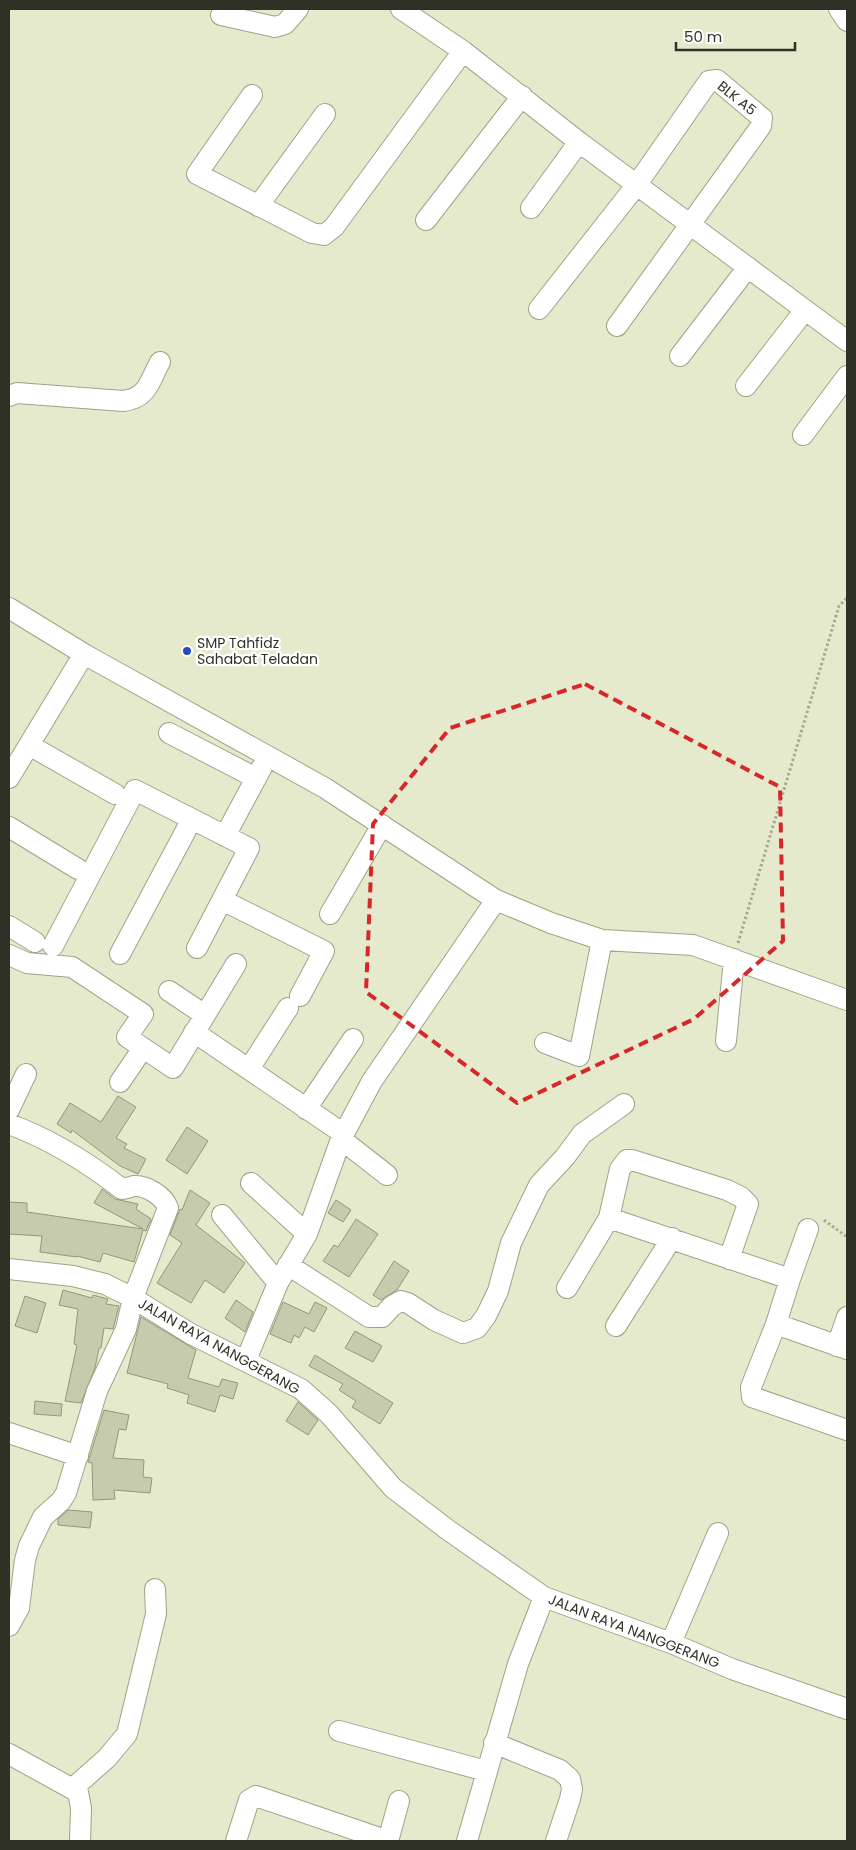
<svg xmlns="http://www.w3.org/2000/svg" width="856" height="1850" font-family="Poppins,sans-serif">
	<rect width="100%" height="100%" fill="#e6eacc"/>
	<!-- building -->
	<path fill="#c7cbad" stroke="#93987b" d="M118,1096L136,1107L116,1138L127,1144L124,1148L146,1159L138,1174L120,1166L72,1130L71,1133L57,1124L70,1103L101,1122Z
		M187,1127L208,1141L187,1174L166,1160Z
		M102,1189L115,1199L138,1204L136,1209L151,1219L146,1231L143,1230L134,1262L103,1253L100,1262L77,1256V1257L40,1252L42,1236L9,1234V1202L27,1203V1212L143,1229L94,1203Z
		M190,1190L210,1203L196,1225L245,1263L224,1293L205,1280L191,1303L157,1283L182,1243L170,1235L180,1209L182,1210Z
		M336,1200L351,1210L343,1222L328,1213Z
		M356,1219L378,1234L349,1277L323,1261L334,1245L338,1247Z
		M394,1261L409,1271L397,1290L381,1300L373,1295Z
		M63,1290L92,1298L93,1295L108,1299L106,1304L119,1306L113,1329L104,1328L101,1348H99L95,1368L81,1403L65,1401L77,1345L74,1344L78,1309L59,1305Z
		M25,1296L46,1303L37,1333L15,1326Z
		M236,1300L253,1312L245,1332L225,1318Z
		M283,1302L309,1314L315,1302L327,1308L314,1332L305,1327L299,1338L294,1335L291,1343L270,1334Z
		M141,1317L196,1350L188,1378L219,1387L222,1379L238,1383L233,1399L220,1395L215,1412L187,1403L189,1395L167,1388L168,1384L127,1373Z
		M355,1331L382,1346L373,1362L345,1348Z
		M315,1355L393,1403L380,1424L352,1407L356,1401L339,1390L343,1384L309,1366Z
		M35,1401L62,1404L61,1416L34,1414Z
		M298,1402L318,1420L308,1435L286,1421Z
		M104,1410L129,1415L126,1430L119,1429L113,1458L144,1460L143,1477L152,1478L150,1493L114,1490L115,1499L93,1500L92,1463L88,1462Z
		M68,1510L92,1512L90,1528L58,1525V1519Z"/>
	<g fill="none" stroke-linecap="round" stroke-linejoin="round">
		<defs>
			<path id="minor" d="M401,9L463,51L579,142L847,341
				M839,9L847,21
				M221,15L275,27L285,24L298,9
				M252,95L197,174L312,233L324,235L334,227L463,51
				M258,206L325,114
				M531,208L579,142
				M426,220L522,96
				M539,309L635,187L709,81L717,80L762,118L761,126L617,326
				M680,356L748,267
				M746,386L805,310
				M9,396L17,393L123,401C148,398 149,382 160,362
				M803,435L847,376
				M9,608L84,654L9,778
				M84,654L325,788L496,900L551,923L602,940L693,945L847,1000
				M169,733L256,778
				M29,745L115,794
				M9,827L78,869
				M225,836L262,767
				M330,914L382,825
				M9,926L35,942
				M53,946L135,790L249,848L222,900L324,951L300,996
				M197,948L222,900
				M120,954L192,819
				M9,955L27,963L72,967L143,1014L127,1037L173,1068L236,964
				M169,991L205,1015
				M194,1032L344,1134
				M726,1041L734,959
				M545,1043L579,1056L602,940
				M249,1069L288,1008
				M120,1082L143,1048
				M306,1109L353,1039
				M9,1110L26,1074
				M9,1124C50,1139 87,1162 122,1189C126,1189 129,1187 134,1186C146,1185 164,1196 168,1208L133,1298L126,1329L97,1391L66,1493L61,1501L43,1517L29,1546L25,1560L19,1608L9,1626
				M341,1139L387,1175
				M251,1183L307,1234
				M222,1215L278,1283
				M609,1218L790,1279L776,1324L847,1349
				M288,1265L369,1317H382L392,1306L401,1301L408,1303L434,1320L463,1333L477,1328L486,1316L498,1291L511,1243L539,1185L565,1157L582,1134L624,1104
				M9,1269L73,1276L105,1284L133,1298L191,1334L301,1389L329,1414L393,1488L448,1530L544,1597L671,1643L732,1669L847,1709
				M790,1279L808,1229
				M567,1288L609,1218L620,1169L627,1160H632L727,1190L741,1197L748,1204L729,1259
				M776,1324L751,1387L752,1397L847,1430
				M616,1326L672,1238
				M837,1346L847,1317
				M246,1360L278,1283L307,1234L341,1139L372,1081L496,900
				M9,1433L78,1456
				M671,1643L718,1533
				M339,1731L486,1771
				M494,1743L560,1770L570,1779L572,1789L570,1799L556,1841
				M9,1754L78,1792L81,1808L80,1841
				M72,1789L107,1758L127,1734L156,1614L155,1589
				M236,1841L249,1800L256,1796L388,1841
				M388,1841L399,1801
				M467,1841L518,1664L544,1597"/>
		</defs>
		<!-- minor casing -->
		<use href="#minor" stroke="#9fa386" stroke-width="22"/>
		<!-- path -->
		<path stroke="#a7aa92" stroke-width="3" stroke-dasharray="2.5 2.5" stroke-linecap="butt" d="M738,943L839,606L847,598
			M824,1220L847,1237"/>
		<!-- minor -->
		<use href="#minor" stroke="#fff" stroke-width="20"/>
	</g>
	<!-- marked area -->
	<path fill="none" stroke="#d62828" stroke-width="4" stroke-dasharray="10 6" stroke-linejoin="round" d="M585,684L780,787L783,941L694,1019L517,1103L366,992L373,824L450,728Z"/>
	<!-- markers -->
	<circle fill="#254bba" stroke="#fff" stroke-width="2" cx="187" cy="651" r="5"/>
	<g text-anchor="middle" stroke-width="4.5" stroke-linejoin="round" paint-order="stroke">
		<!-- street labels -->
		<g font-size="14" fill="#303126" stroke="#fff">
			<text transform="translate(737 98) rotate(39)" y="5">BLK A5</text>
			<text transform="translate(219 1346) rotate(29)" y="5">JALAN RAYA NANGGERANG</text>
			<text transform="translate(634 1631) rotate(21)" y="5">JALAN RAYA NANGGERANG</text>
		</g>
		<!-- poi labels -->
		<g font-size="14" fill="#303126" stroke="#fff" text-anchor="start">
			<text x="197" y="648">SMP Tahfidz<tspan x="197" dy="16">Sahabat Teladan</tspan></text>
		</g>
	</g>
	<!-- border -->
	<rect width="856" height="1850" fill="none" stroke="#303126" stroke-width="20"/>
	<!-- scale -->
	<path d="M676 42v8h119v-8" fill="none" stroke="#303126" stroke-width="2.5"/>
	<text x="684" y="42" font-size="15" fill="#303126" stroke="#ffffff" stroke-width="4" paint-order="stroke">50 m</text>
</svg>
